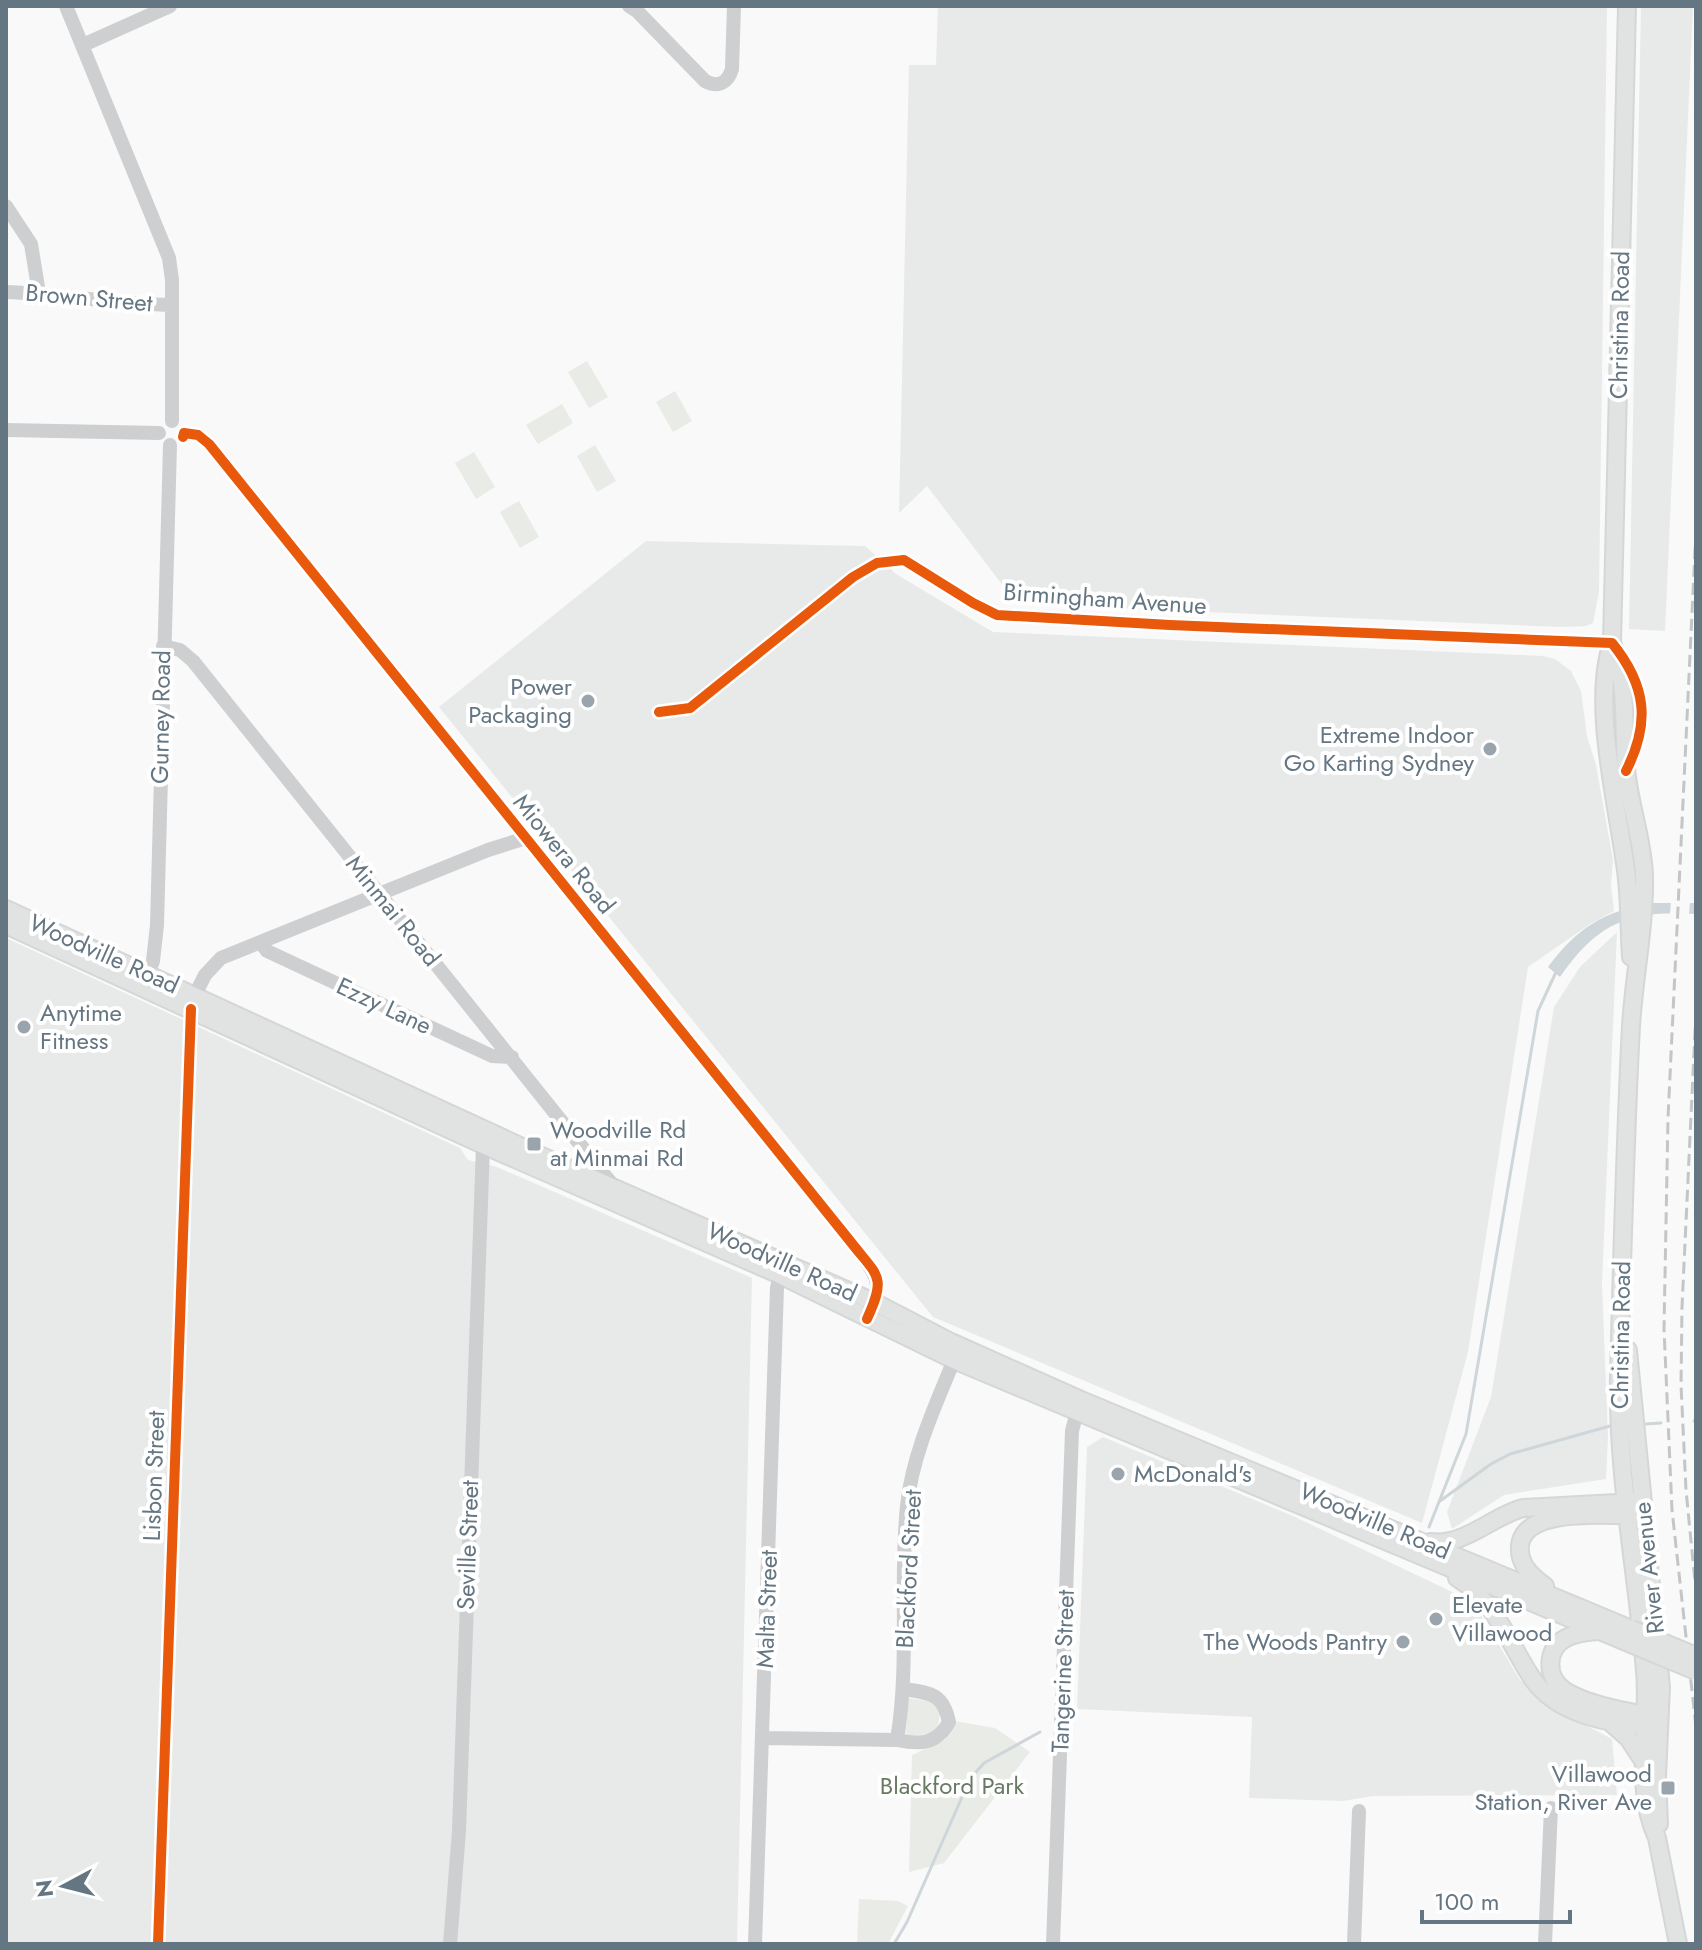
<svg xmlns="http://www.w3.org/2000/svg" width="1702" height="1950" font-family="Jost,sans-serif">
	<rect width="100%" height="100%" fill="#f9f9f9"/>
	<!-- built -->
	<path fill="#e8e9e9" d="M938,6H1607L1599,592L1593,623L1586,626L1561,627L1017,604L927,486L899,513L909,65H936Z
		M1641,6H1693L1665,631L1629,629Z
		M646,541L865,546L896,574L993,632L1543,656L1555,659L1571,671L1581,691L1587,736L1596,765L1613,860L1611,885L1614,911L1590,924L1528,967L1468,1352L1422,1523L933,1317L439,707Z
		M1617,932L1602,1284L1608,1438L1606,1479L1504,1495L1452,1529L1447,1512L1491,1397L1554,1007L1580,967Z
		M6,938L460,1148L468,1160L497,1167L752,1278L737,1944H6Z
		M1103,1437L1293,1516L1473,1602L1520,1680L1556,1710L1612,1739L1617,1795L1373,1796L1343,1801L1249,1798L1252,1717L1077,1709L1087,1447Z"/>
	<!-- green -->
	<path fill="#e8ebe6" d="M587,361L608,397L589,408L568,372Z
		M675,391L692,421L673,432L656,402Z
		M562,404L573,423L538,444L526,425Z
		M595,445L616,481L597,492L577,456Z
		M474,452L495,487L476,499L455,463Z
		M519,501L539,537L520,548L500,512Z
		M908,1698L933,1702L940,1713L938,1727L930,1734L906,1736Z
		M954,1721L995,1728L1030,1752L944,1863L909,1872L912,1755L945,1740Z
		M859,1899L898,1901L908,1906L888,1944H857Z"/>
	<!-- water -->
	<path fill="#ced6d9" d="M1652,903H1696V914C1630,910 1598,922 1560,977L1548,967C1577,928 1604,911 1652,903Z"/>
	<!-- pier -->
	<path fill="#f9f9f9" d="M1671,900L1690,901L1689,915L1670,914Z"/>
	<g fill="none" stroke-linecap="round" stroke-linejoin="round">
		<!-- stream -->
		<path stroke="#ced6d9" stroke-width="3" d="M1694,1421L1696,1420
			M1646,1424L1661,1423
			M1440,1501L1491,1464L1510,1454L1610,1426
			M1429,1527L1466,1434L1538,1011L1556,972
			M894,1944L907,1922L970,1779L984,1763L1040,1732"/>
		<defs>
			<path id="major" d="M1627,6L1612,643C1591,705 1618,806 1626,871C1630,899 1629,929 1631,957
				M1612,643C1628,681 1623,727 1626,768C1629,804 1643,840 1644,876C1645,926 1634,976 1631,1026C1625,1142 1622,1259 1619,1376C1617,1475 1637,1572 1645,1671C1650,1725 1633,1787 1657,1838L1678,1944
				M6,909L544,1157L876,1303L951,1342L1081,1400L1631,1629
				M6,925L483,1145L780,1275L954,1360L1631,1644
				M1628,1350L1661,1687L1657,1776L1659,1824
				M1430,1542C1464,1547 1492,1516 1523,1508L1635,1502
				M1457,1578C1495,1601 1507,1639 1530,1675C1556,1717 1611,1723 1656,1728
				M1545,1586C1531,1576 1518,1564 1520,1545C1525,1507 1605,1516 1633,1515
				M1597,1631C1586,1632 1575,1633 1566,1638C1546,1648 1545,1677 1564,1690C1583,1703 1630,1714 1654,1715
				M1612,1724L1628,1738L1644,1762"/>
		</defs>
		<!-- major casing -->
		<use href="#major" stroke="#d5d6d7" stroke-width="20"/>
		<!-- minor -->
		<path stroke="#cecfd0" stroke-width="14" d="M66,6L169,258L172,280V421
			M629,6L637,11L705,81C718,88 728,83 732,69L734,6
			M83,45L170,6
			M6,206L31,244L39,293
			M6,292C62,294 116,304 172,305
			M6,430L159,433
			M184,433L198,435L209,444L850,1241C868,1264 889,1283 870,1312
			M163,646L180,650L193,661L615,1188
			M659,712L690,708L853,577L877,563L904,560L973,603L997,615L1170,625L1612,643C1646,685 1651,722 1626,771
			M261,943L267,951L492,1056L512,1057
			M144,983L153,961L157,925L170,445
			M195,995L205,975L221,958L488,850L526,838
			M763,1738L897,1740C910,1662 899,1584 907,1506C912,1456 935,1406 954,1360
			M897,1740C921,1745 937,1744 949,1722C943,1693 930,1693 904,1689
			M158,1944L191,1009
			M450,1944L459,1831L483,1145
			M755,1944L777,1288L780,1275
			M1053,1944L1072,1431L1079,1404
			M1354,1944L1359,1811
			M1545,1944L1551,1808"/>
		<!-- major -->
		<use href="#major" stroke="#e1e2e2" stroke-width="16"/>
		<!-- rail -->
		<path stroke="#c3c5c6" stroke-width="3" stroke-dasharray="12 6" stroke-linecap="butt" d="M1696,529L1668,1118L1664,1329L1672,1510L1696,1727
			M1696,1010L1682,1307L1681,1385L1686,1490L1696,1592"/>
		<defs>
			<path id="major-bridge" d="M1631,1629L1696,1656
				M1631,1644L1696,1671"/>
		</defs>
		<!-- major-bridge casing -->
		<use href="#major-bridge" stroke="#d5d6d7" stroke-width="20" stroke-linecap="butt"/>
		<!-- major-bridge -->
		<use href="#major-bridge" stroke="#e1e2e2" stroke-width="16"/>
		<defs>
			<path id="cycleway" d="M183,437L184,433L198,435L209,444L850,1241C878,1277 887,1275 867,1319
				M659,712L690,708L853,577L877,563L904,560L973,603L997,615L1170,625L1612,643C1646,685 1651,722 1626,771
				M158,1944L191,1009"/>
		</defs>
		<!-- cycleway casing -->
		<use href="#cycleway" stroke="#fff" stroke-width="15"/>
		<!-- cycleway -->
		<use href="#cycleway" stroke="#e8590c" stroke-width="10"/>
	</g>
	<!-- markers -->
	<g fill="#99a4ac" stroke="#fff" stroke-width="3">
		<circle cx="588" cy="701" r="8"/>
		<circle cx="1490" cy="749" r="8"/>
		<circle cx="24" cy="1027" r="8"/>
		<rect x="526" y="1136" width="16" height="16" rx="4"/>
		<circle cx="1118" cy="1474" r="8"/>
		<circle cx="1436" cy="1619" r="8"/>
		<circle cx="1403" cy="1642" r="8"/>
		<rect x="1660" y="1780" width="16" height="16" rx="4"/>
	</g>
	<g text-anchor="middle" stroke-width="8" stroke-linejoin="round" paint-order="stroke">
		<!-- street labels -->
		<g font-size="24" fill="#657683" stroke="#fff">
			<text transform="translate(89 298) rotate(5)" y="8">Brown Street</text>
			<text transform="translate(1620 325) rotate(-89)" y="8">Christina Road</text>
			<text transform="translate(1105 599) rotate(4)" y="8">Birmingham Avenue</text>
			<text transform="translate(161 717) rotate(-89)" y="8">Gurney Road</text>
			<text transform="translate(564 854) rotate(51)" y="8">Miowera Road</text>
			<text transform="translate(393 911) rotate(51)" y="8">Minmai Road</text>
			<text transform="translate(104 954) rotate(24)" y="8">Woodville Road</text>
			<text transform="translate(384 1006) rotate(25)" y="8">Ezzy Lane</text>
			<text transform="translate(782 1262) rotate(24)" y="8">Woodville Road</text>
			<text transform="translate(1621 1335) rotate(-89)" y="8">Christina Road</text>
			<text transform="translate(154 1476) rotate(-88)" y="8">Lisbon Street</text>
			<text transform="translate(1375 1521) rotate(23)" y="8">Woodville Road</text>
			<text transform="translate(468 1545) rotate(-88)" y="8">Seville Street</text>
			<text transform="translate(1649 1568) rotate(-96)" y="8">River Avenue</text>
			<text transform="translate(909 1569) rotate(-87)" y="8">Blackford Street</text>
			<text transform="translate(767 1609) rotate(-88)" y="8">Malta Street</text>
			<text transform="translate(1063 1671) rotate(-88)" y="8">Tangerine Street</text>
		</g>
		<!-- poi labels -->
		<g font-size="24" fill="#657683" stroke="#fff" text-anchor="end">
			<text x="572" y="695">Power<tspan x="572" dy="28">Packaging</tspan></text>
			<text x="1474" y="743">Extreme Indoor<tspan x="1474" dy="28">Go Karting Sydney</tspan></text>
			<text x="40" y="1021" text-anchor="start">Anytime<tspan x="40" dy="28">Fitness</tspan></text>
			<text x="550" y="1138" text-anchor="start">Woodville Rd<tspan x="550" dy="28">at Minmai Rd</tspan></text>
			<text x="1134" y="1482" text-anchor="start">McDonald's</text>
			<text x="1452" y="1613" text-anchor="start">Elevate<tspan x="1452" dy="28">Villawood</tspan></text>
			<text x="1387" y="1650">The Woods Pantry</text>
			<text x="1652" y="1782">Villawood<tspan x="1652" dy="28">Station, River Ave</tspan></text>
		</g>
		<!-- park labels -->
		<g font-size="24" fill="#687a64" stroke="#fff">
			<text x="952" y="1794">Blackford Park</text>
		</g>
	</g>
	<!-- border -->
	<rect width="1702" height="1950" fill="none" stroke="#657683" stroke-width="16"/>
	<!-- north arrow -->
	<g transform="translate(64 1886) rotate(263)" stroke="#ffffff" stroke-width="6" paint-order="stroke">
	<path d="M0-6L14 30L0 20L-14 30Z" fill="#657683"/>
	<text y="-12" font-size="22" font-weight="bold" text-anchor="middle" fill="#657683">N</text>
	</g>
	<!-- scale -->
	<path d="M1422 1910v12h148v-12" fill="none" stroke="#657683" stroke-width="4"/>
	<text x="1434" y="1910" font-size="24" fill="#657683" stroke="#ffffff" stroke-width="6" paint-order="stroke">100 m</text>
</svg>
